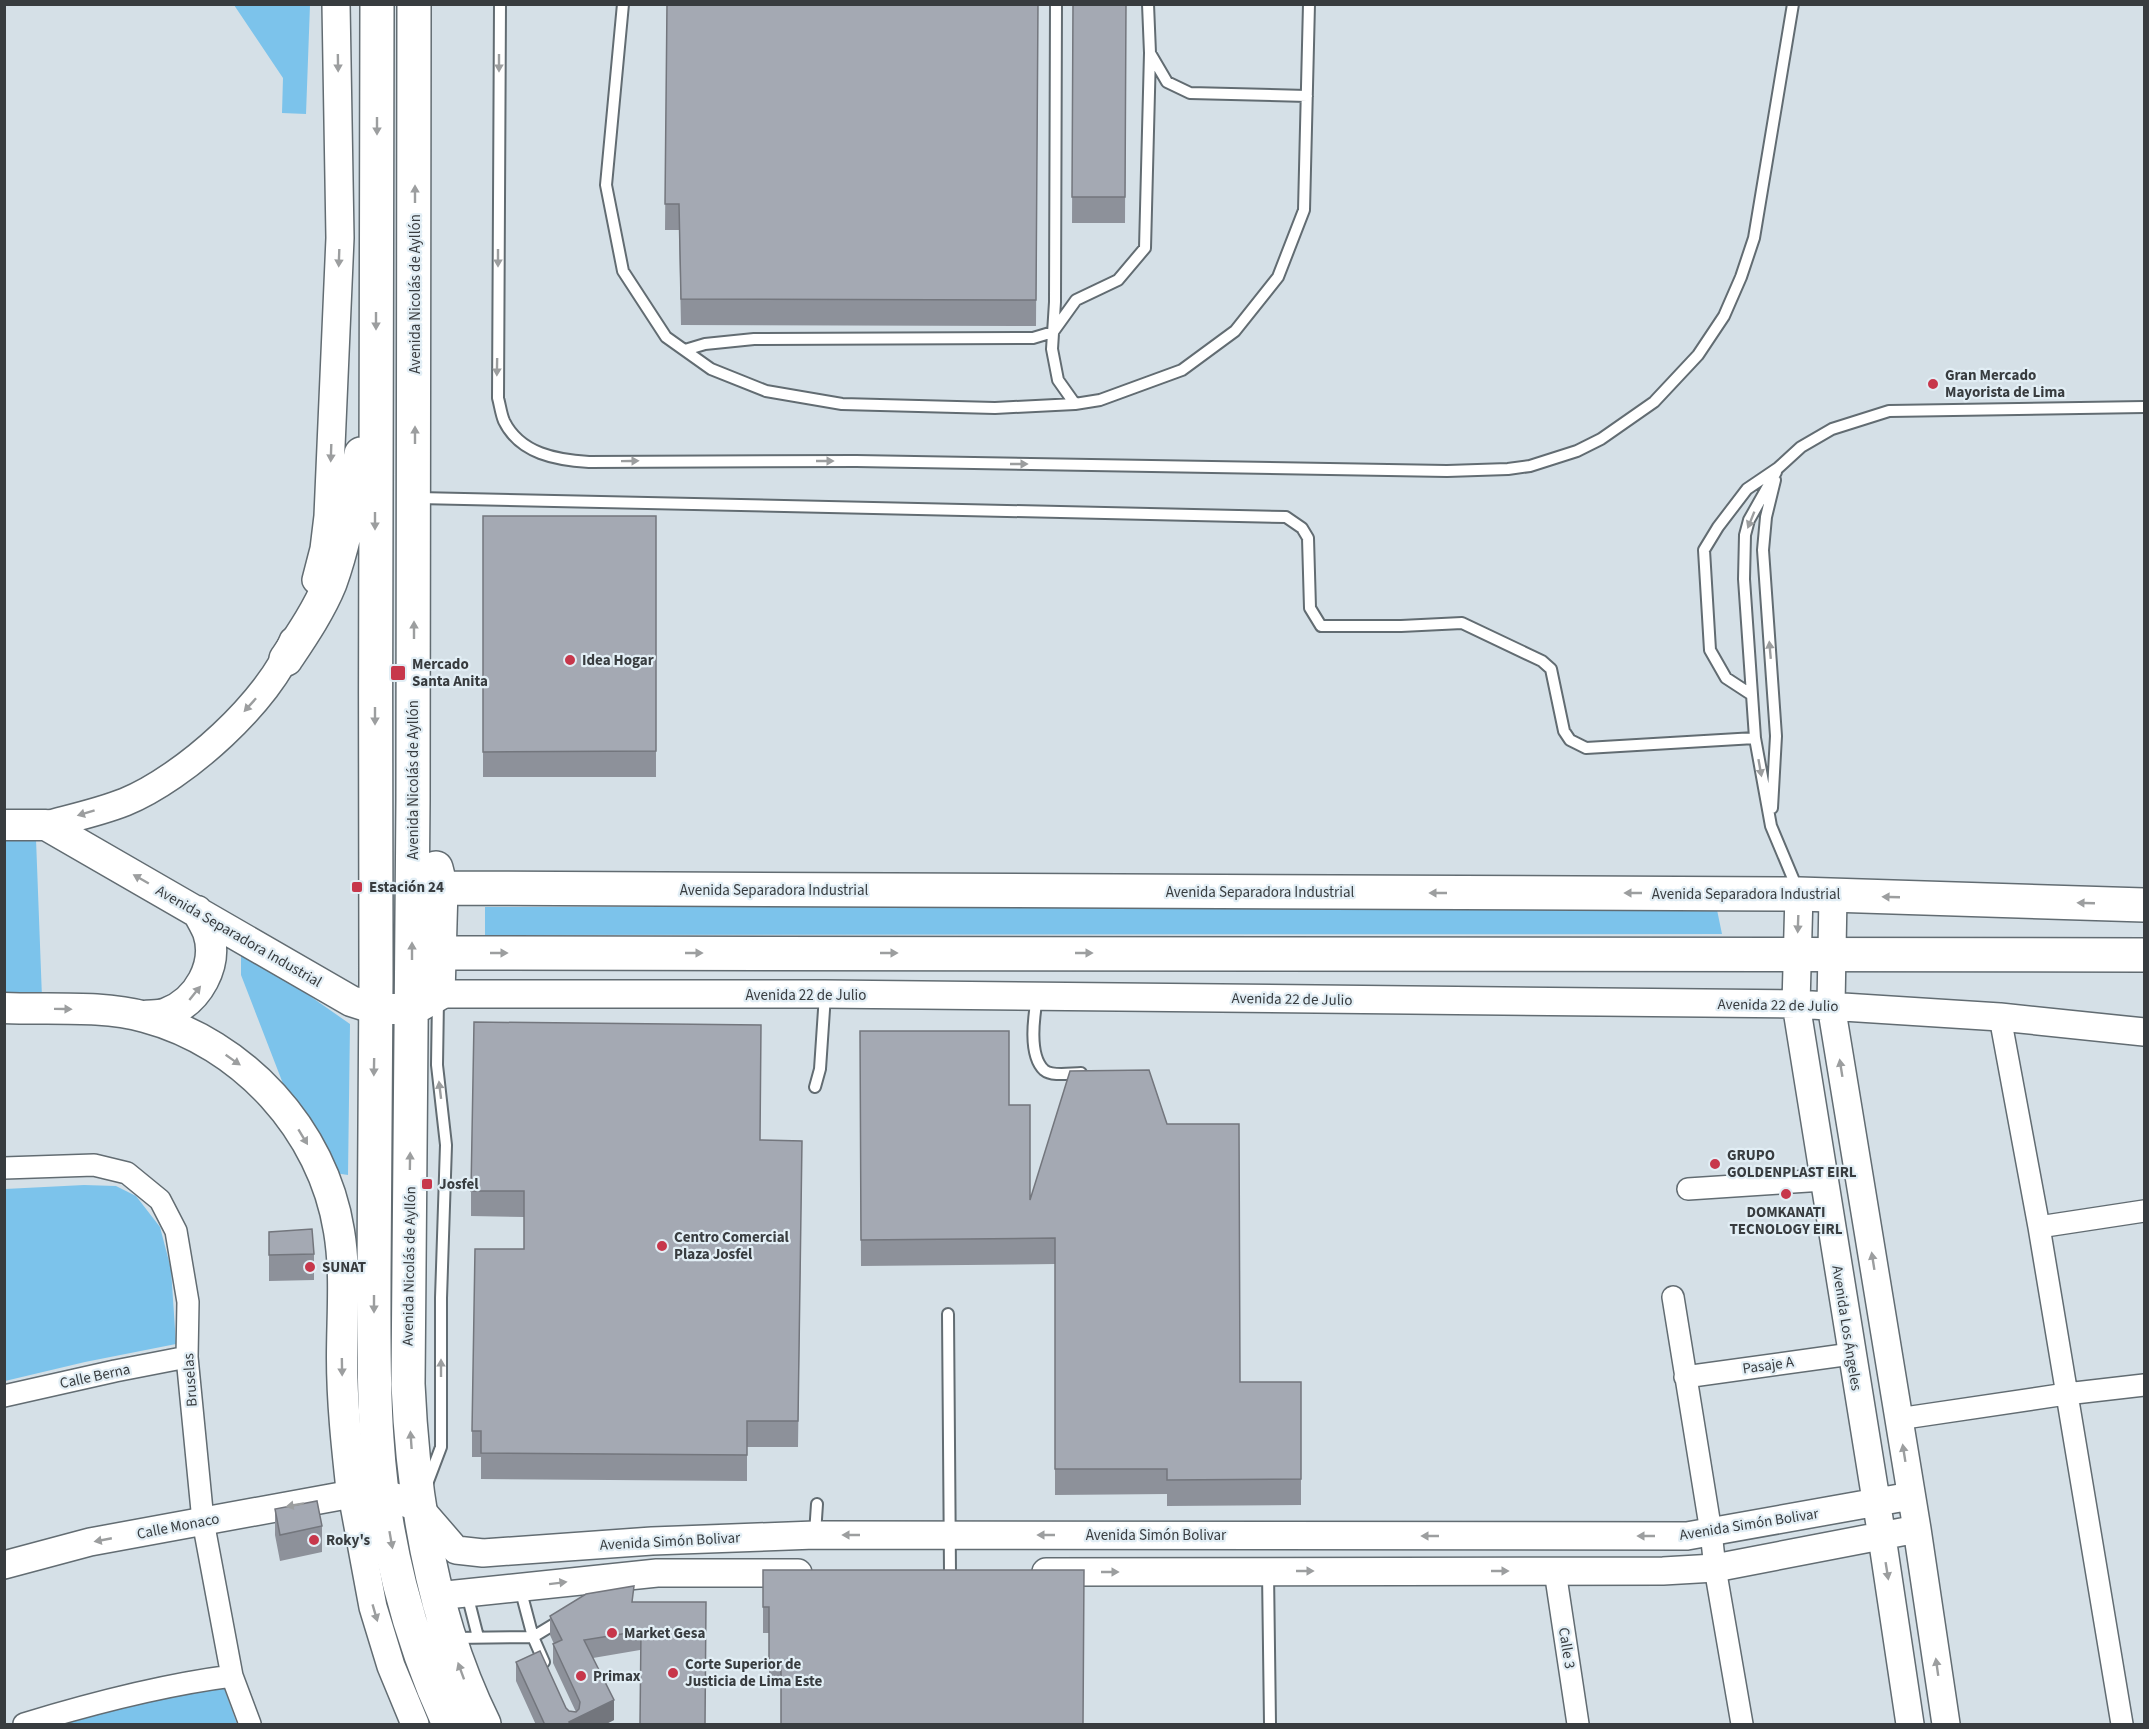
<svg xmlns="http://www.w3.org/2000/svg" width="2149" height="1729" font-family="'Source Sans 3',sans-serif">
	<rect width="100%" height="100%" fill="#d5e0e7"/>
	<!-- green -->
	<path fill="#7cc3eb" d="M234,5H310L306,114L282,113L283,78Z
		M5,839H36L42,998L5,996Z
		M1716,905L1722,934L485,935V907Z
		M241,948L350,1024L348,1175L335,1173L287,1094L241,975Z
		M84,1185L116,1186L136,1196L160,1227L171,1269L176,1344L85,1362L5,1381V1189Z
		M223,1685L237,1724H67L66,1722Z"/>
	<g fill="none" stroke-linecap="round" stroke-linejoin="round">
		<defs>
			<path id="service" d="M500,4L498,398C500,405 501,414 504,421C520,454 557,460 589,462L856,461L1447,471L1508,469L1530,466L1577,451L1601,439L1654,402L1698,355L1724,316L1741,277L1754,238L1793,4
				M623,4L606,185L623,271L666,337L711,369L766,391L842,404L995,408L1075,404L1100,400L1182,370L1235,331L1278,277L1304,210L1309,4
				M1056,4L1055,302L1052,349L1058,380L1075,404
				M1148,4L1150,53L1167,82L1190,93L1307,96
				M685,350L705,344L754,339L1033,338L1053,332L1076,300L1118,280L1145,248L1150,53
				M1776,472L1749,520L1745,535L1744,579L1755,738L1771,826L1797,888
				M418,498L1286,517L1302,528L1308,538L1310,608L1321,626H1401L1462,623L1542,661L1551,669L1564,731L1570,740L1586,748L1755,738
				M1752,695L1726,678L1710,650L1704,550L1718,527L1747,489L1778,468L1801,447L1832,429L1889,411L2144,407
				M1772,808L1776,736L1763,550L1766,517L1775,480
				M1037,997C1034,1016 1028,1055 1044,1070C1052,1077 1071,1073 1081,1073
				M815,1087L820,1069L825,995
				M948,1314L950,1572
				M427,1484L441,1447V1298L446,1145L437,1065L438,999
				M815,1534L817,1504
				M1268,1572L1270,1724
				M520,1588L533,1637L561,1620
				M467,1594L478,1637
				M453,1638L533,1637L544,1662"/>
			<path id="minor" d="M2000,1017L2039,1227L2122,1724
				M4,1168L94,1165L127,1173L160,1200L176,1231L188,1302L187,1357L203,1521L232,1676L250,1724
				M1688,1189L1824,1180
				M2039,1227L2144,1211
				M1673,1297L1711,1532L1715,1568L1742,1724
				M1685,1377L1851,1354
				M4,1396L115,1371L187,1357
				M1898,1419L2066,1394L2144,1385
				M1555,1571L1578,1724
				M24,1724C93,1703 161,1685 232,1676"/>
			<path id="tertiary" d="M316,580L324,549L328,516L340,238L336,4
				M46,825C72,818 100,812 125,802C184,778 270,701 293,641
				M1799,894L1796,1004L1882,1537L1910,1724
				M1833,895L1831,1005L1917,1529L1946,1724
				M438,994H825L1796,1004L2000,1017L2144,1032
				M418,1506L456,1550L483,1553L652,1541L815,1535L1687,1536L1911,1496
				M4,1565L90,1542L352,1494L373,1607L391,1666L415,1724
				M1046,1572L1663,1571L1715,1568L1917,1529
				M437,1596L657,1573H798"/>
			<path id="secondary" d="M4,825H46L351,1001L376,1009H412
				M4,1008C49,1010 102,1005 145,1017C243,1043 323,1130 339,1231C346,1273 342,1315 342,1358C342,1403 347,1448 352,1494C376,1493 396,1497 418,1506
				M144,1016C151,1015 160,1016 167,1013C198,1001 219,965 208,932C205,925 201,918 197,911"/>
			<path id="primary" d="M377,4C376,329 375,654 376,979C376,1077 374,1176 374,1274C374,1329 373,1385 377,1439C383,1537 408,1636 449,1724
				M414,4L413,800L408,1384C413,1500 432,1619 484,1724
				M286,659C302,635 319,610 330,583C345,541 352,498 361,454
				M441,888L1799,894L2144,905
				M440,953L2144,955
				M412,1009L438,994L441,888L436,868"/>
		</defs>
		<!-- service casing -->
		<use href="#service" stroke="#626c72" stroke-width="14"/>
		<!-- minor casing -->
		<use href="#minor" stroke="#626c72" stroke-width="24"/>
		<!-- tertiary casing -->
		<use href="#tertiary" stroke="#626c72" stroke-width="30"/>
		<!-- secondary casing -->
		<use href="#secondary" stroke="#626c72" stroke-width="33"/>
		<!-- primary casing -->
		<use href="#primary" stroke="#626c72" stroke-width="36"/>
		<!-- service -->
		<use href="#service" stroke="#fff" stroke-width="10"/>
		<!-- minor -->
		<use href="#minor" stroke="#fff" stroke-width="21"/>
		<!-- tertiary -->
		<use href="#tertiary" stroke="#fff" stroke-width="27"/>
		<!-- secondary -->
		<use href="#secondary" stroke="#fff" stroke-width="30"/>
		<!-- primary -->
		<use href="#primary" stroke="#fff" stroke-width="33"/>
	</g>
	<!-- wall -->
	<path fill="#8d919a" d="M667,4H1038L1036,326L681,325L679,230H665Z
		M1073,4H1126L1125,223H1072Z
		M483,516H656V777H483Z
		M860,1031L1009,1105L1030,1200L1240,1382H1301V1505L1167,1506V1494L1055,1495V1264L861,1266Z
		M760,1140L802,1141L798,1447H747V1481L481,1479V1457H472V1431L524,1249V1217L471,1216V1191Z
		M314,1254V1280L269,1281V1255Z
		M275,1509L322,1526V1552L280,1561L275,1535Z
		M763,1570H1084L781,1688H769V1633H763Z
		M634,1602H706L640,1650L593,1658L614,1720L604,1725H536L516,1681V1662L569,1711L576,1712L553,1663V1644H554L550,1635V1616Z"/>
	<!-- shaded-wall -->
	<path fill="#73767d" d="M614,1700V1720L604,1725H569V1722Z"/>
	<!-- building -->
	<path fill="#a4a9b3" stroke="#73767d" stroke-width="1.5" d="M667,4H1038L1036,300L681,299L679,204H665Z
		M1073,4H1126L1125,197H1072Z
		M483,516H656V751L483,752Z
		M474,1022L761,1025L760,1140L802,1141L798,1421H747V1455L481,1453V1431H472L475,1249H524V1191H471Z
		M860,1031H1009V1105H1030V1200L1070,1071L1149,1070L1167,1124H1239L1240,1382H1301V1479L1167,1480V1469H1055V1238L861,1240Z
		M312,1229L314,1254L269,1255V1232Z
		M317,1501L322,1526L280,1535L275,1509Z
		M763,1570H1084L1083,1725H781V1662H769V1607H763Z
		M634,1586L632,1602H706L705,1725H640L641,1631L584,1640L614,1700L569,1722L570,1725H545L516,1662L540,1651L566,1708L569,1711L576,1712L579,1709L580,1702L553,1644L562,1640L550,1616L586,1594Z"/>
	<!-- one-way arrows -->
	<defs><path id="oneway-solid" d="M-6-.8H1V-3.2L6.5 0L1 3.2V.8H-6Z" transform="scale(1.5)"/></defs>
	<g fill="#9c9e9f">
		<use href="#oneway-solid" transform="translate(338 63) rotate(89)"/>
		<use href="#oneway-solid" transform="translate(499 63) rotate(90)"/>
		<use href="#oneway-solid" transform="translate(377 126) rotate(90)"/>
		<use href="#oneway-solid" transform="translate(415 194) rotate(-90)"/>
		<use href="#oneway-solid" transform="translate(339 258) rotate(92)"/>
		<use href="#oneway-solid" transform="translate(498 258) rotate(90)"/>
		<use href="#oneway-solid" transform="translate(376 321) rotate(90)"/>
		<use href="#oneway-solid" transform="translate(497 367) rotate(91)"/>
		<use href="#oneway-solid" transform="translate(415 435) rotate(-90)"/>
		<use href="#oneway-solid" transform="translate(331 453) rotate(92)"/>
		<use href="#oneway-solid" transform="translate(630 461) rotate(-1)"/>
		<use href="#oneway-solid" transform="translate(825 461)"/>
		<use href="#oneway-solid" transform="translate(1019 464)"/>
		<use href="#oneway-solid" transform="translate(1751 520) rotate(112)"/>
		<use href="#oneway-solid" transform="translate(375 521) rotate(90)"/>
		<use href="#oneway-solid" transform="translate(414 630) rotate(-90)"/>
		<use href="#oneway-solid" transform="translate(1770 650) rotate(-95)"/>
		<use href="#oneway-solid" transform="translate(250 705) rotate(132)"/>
		<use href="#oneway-solid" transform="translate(375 716) rotate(90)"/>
		<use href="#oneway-solid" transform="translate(1760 768) rotate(80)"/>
		<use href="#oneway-solid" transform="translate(86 813) rotate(163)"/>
		<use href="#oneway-solid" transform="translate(141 879) rotate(-150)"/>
		<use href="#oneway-solid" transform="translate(1438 893) rotate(-180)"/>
		<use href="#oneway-solid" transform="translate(1633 893) rotate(-180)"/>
		<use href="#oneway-solid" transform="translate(1891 897) rotate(-178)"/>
		<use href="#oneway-solid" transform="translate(2086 903) rotate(-178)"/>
		<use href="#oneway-solid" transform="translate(1798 924) rotate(92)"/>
		<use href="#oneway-solid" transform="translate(412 951) rotate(-90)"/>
		<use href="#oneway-solid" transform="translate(499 953)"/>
		<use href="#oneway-solid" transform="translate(694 953)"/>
		<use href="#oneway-solid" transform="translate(889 953)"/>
		<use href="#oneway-solid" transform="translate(1084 953)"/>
		<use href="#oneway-solid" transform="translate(195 993) rotate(-51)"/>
		<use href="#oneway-solid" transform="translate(63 1009) rotate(1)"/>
		<use href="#oneway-solid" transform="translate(233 1060) rotate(35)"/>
		<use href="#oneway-solid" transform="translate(374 1067) rotate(91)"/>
		<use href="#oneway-solid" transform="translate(1841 1068) rotate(-99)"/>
		<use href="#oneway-solid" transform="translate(440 1090) rotate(-97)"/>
		<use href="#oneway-solid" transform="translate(303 1137) rotate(59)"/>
		<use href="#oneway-solid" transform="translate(410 1161) rotate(-89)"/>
		<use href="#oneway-solid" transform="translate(1873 1261) rotate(-99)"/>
		<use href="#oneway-solid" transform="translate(374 1304) rotate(90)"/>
		<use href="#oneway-solid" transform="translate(342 1367) rotate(89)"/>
		<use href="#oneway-solid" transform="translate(441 1368) rotate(-90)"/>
		<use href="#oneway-solid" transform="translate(411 1440) rotate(-94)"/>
		<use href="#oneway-solid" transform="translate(1904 1453) rotate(-99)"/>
		<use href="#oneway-solid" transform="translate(295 1505) rotate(170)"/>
		<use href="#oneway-solid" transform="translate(851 1535) rotate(180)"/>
		<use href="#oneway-solid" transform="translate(1046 1535) rotate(-180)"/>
		<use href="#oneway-solid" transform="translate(1430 1536) rotate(-180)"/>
		<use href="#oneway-solid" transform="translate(1646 1536) rotate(180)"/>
		<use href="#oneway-solid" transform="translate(103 1540) rotate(169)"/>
		<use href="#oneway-solid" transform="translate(391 1540) rotate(80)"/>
		<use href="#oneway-solid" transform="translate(1305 1571)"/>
		<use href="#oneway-solid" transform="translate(1500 1571)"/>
		<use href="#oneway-solid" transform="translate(1887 1571) rotate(81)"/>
		<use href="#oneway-solid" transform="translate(1110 1572)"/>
		<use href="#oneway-solid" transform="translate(558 1583) rotate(-7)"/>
		<use href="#oneway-solid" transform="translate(375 1613) rotate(74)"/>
		<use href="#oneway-solid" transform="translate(1937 1667) rotate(-98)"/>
		<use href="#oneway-solid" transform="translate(461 1671) rotate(-110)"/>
	</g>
	<!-- markers -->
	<g fill="#c7374b" stroke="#e2eef5" stroke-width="2">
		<circle cx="1933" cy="384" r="6"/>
		<circle cx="570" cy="660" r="6"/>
		<rect x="390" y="665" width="16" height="16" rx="3"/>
		<rect x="351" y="881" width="12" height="12" rx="3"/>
		<circle cx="1715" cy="1164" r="6"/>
		<rect x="421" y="1178" width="12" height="12" rx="3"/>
		<circle cx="1786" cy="1194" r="6"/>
		<circle cx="662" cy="1246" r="6"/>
		<circle cx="310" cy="1267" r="6"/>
		<circle cx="314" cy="1540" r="6"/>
		<circle cx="612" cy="1633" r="6"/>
		<circle cx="673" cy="1673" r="6"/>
		<circle cx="581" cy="1676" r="6"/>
	</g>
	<g text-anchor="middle" stroke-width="4.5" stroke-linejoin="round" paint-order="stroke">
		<!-- street labels -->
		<g font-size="15" fill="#383c3f" stroke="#e2eef5">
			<text transform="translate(415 294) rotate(-90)" y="5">Avenida Nicolás de Ayllón</text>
			<text transform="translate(413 780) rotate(-90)" y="5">Avenida Nicolás de Ayllón</text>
			<text x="774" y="895">Avenida Separadora Industrial</text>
			<text x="1260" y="897">Avenida Separadora Industrial</text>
			<text x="1746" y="899">Avenida Separadora Industrial</text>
			<text transform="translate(239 936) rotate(30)" y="5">Avenida Separadora Industrial</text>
			<text x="806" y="1000">Avenida 22 de Julio</text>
			<text transform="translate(1292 999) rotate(1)" y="5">Avenida 22 de Julio</text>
			<text transform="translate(1778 1005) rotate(1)" y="5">Avenida 22 de Julio</text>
			<text transform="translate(409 1266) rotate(-89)" y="5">Avenida Nicolás de Ayllón</text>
			<text transform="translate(1847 1328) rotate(81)" y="5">Avenida Los Ángeles</text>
			<text transform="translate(1768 1365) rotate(-8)" y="5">Pasaje A</text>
			<text transform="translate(95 1376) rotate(-12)" y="5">Calle Berna</text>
			<text transform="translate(190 1380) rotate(-94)" y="5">Bruselas</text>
			<text transform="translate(1749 1524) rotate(-9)" y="5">Avenida Simón Bolivar</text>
			<text transform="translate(178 1526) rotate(-11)" y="5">Calle Monaco</text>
			<text x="1156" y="1540">Avenida Simón Bolivar</text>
			<text transform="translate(670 1541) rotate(-3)" y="5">Avenida Simón Bolivar</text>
			<text transform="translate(1567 1648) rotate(81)" y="5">Calle 3</text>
		</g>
		<!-- poi labels -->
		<g font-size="15" font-weight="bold" fill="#383c3f" stroke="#e2eef5" text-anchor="start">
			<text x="1945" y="380">Gran Mercado<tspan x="1945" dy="17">Mayorista de Lima</tspan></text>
			<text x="582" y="665">Idea Hogar</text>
			<text x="412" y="669">Mercado<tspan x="412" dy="17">Santa Anita</tspan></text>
			<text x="369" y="892">Estación 24</text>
			<text x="1727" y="1160">GRUPO<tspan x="1727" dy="17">GOLDENPLAST EIRL</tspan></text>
			<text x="439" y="1189">Josfel</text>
			<text x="1786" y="1217" text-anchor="middle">DOMKANATI<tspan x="1786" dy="17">TECNOLOGY EIRL</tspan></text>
			<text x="674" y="1242">Centro Comercial<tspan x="674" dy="17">Plaza Josfel</tspan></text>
			<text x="322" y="1272">SUNAT</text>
			<text x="326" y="1545">Roky's</text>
			<text x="624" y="1638">Market Gesa</text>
			<text x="685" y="1669">Corte Superior de<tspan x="685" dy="17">Justicia de Lima Este</tspan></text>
			<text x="593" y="1681">Primax</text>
		</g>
	</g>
	<!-- border -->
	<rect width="2149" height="1729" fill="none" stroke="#383c3f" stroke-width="12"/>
</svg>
